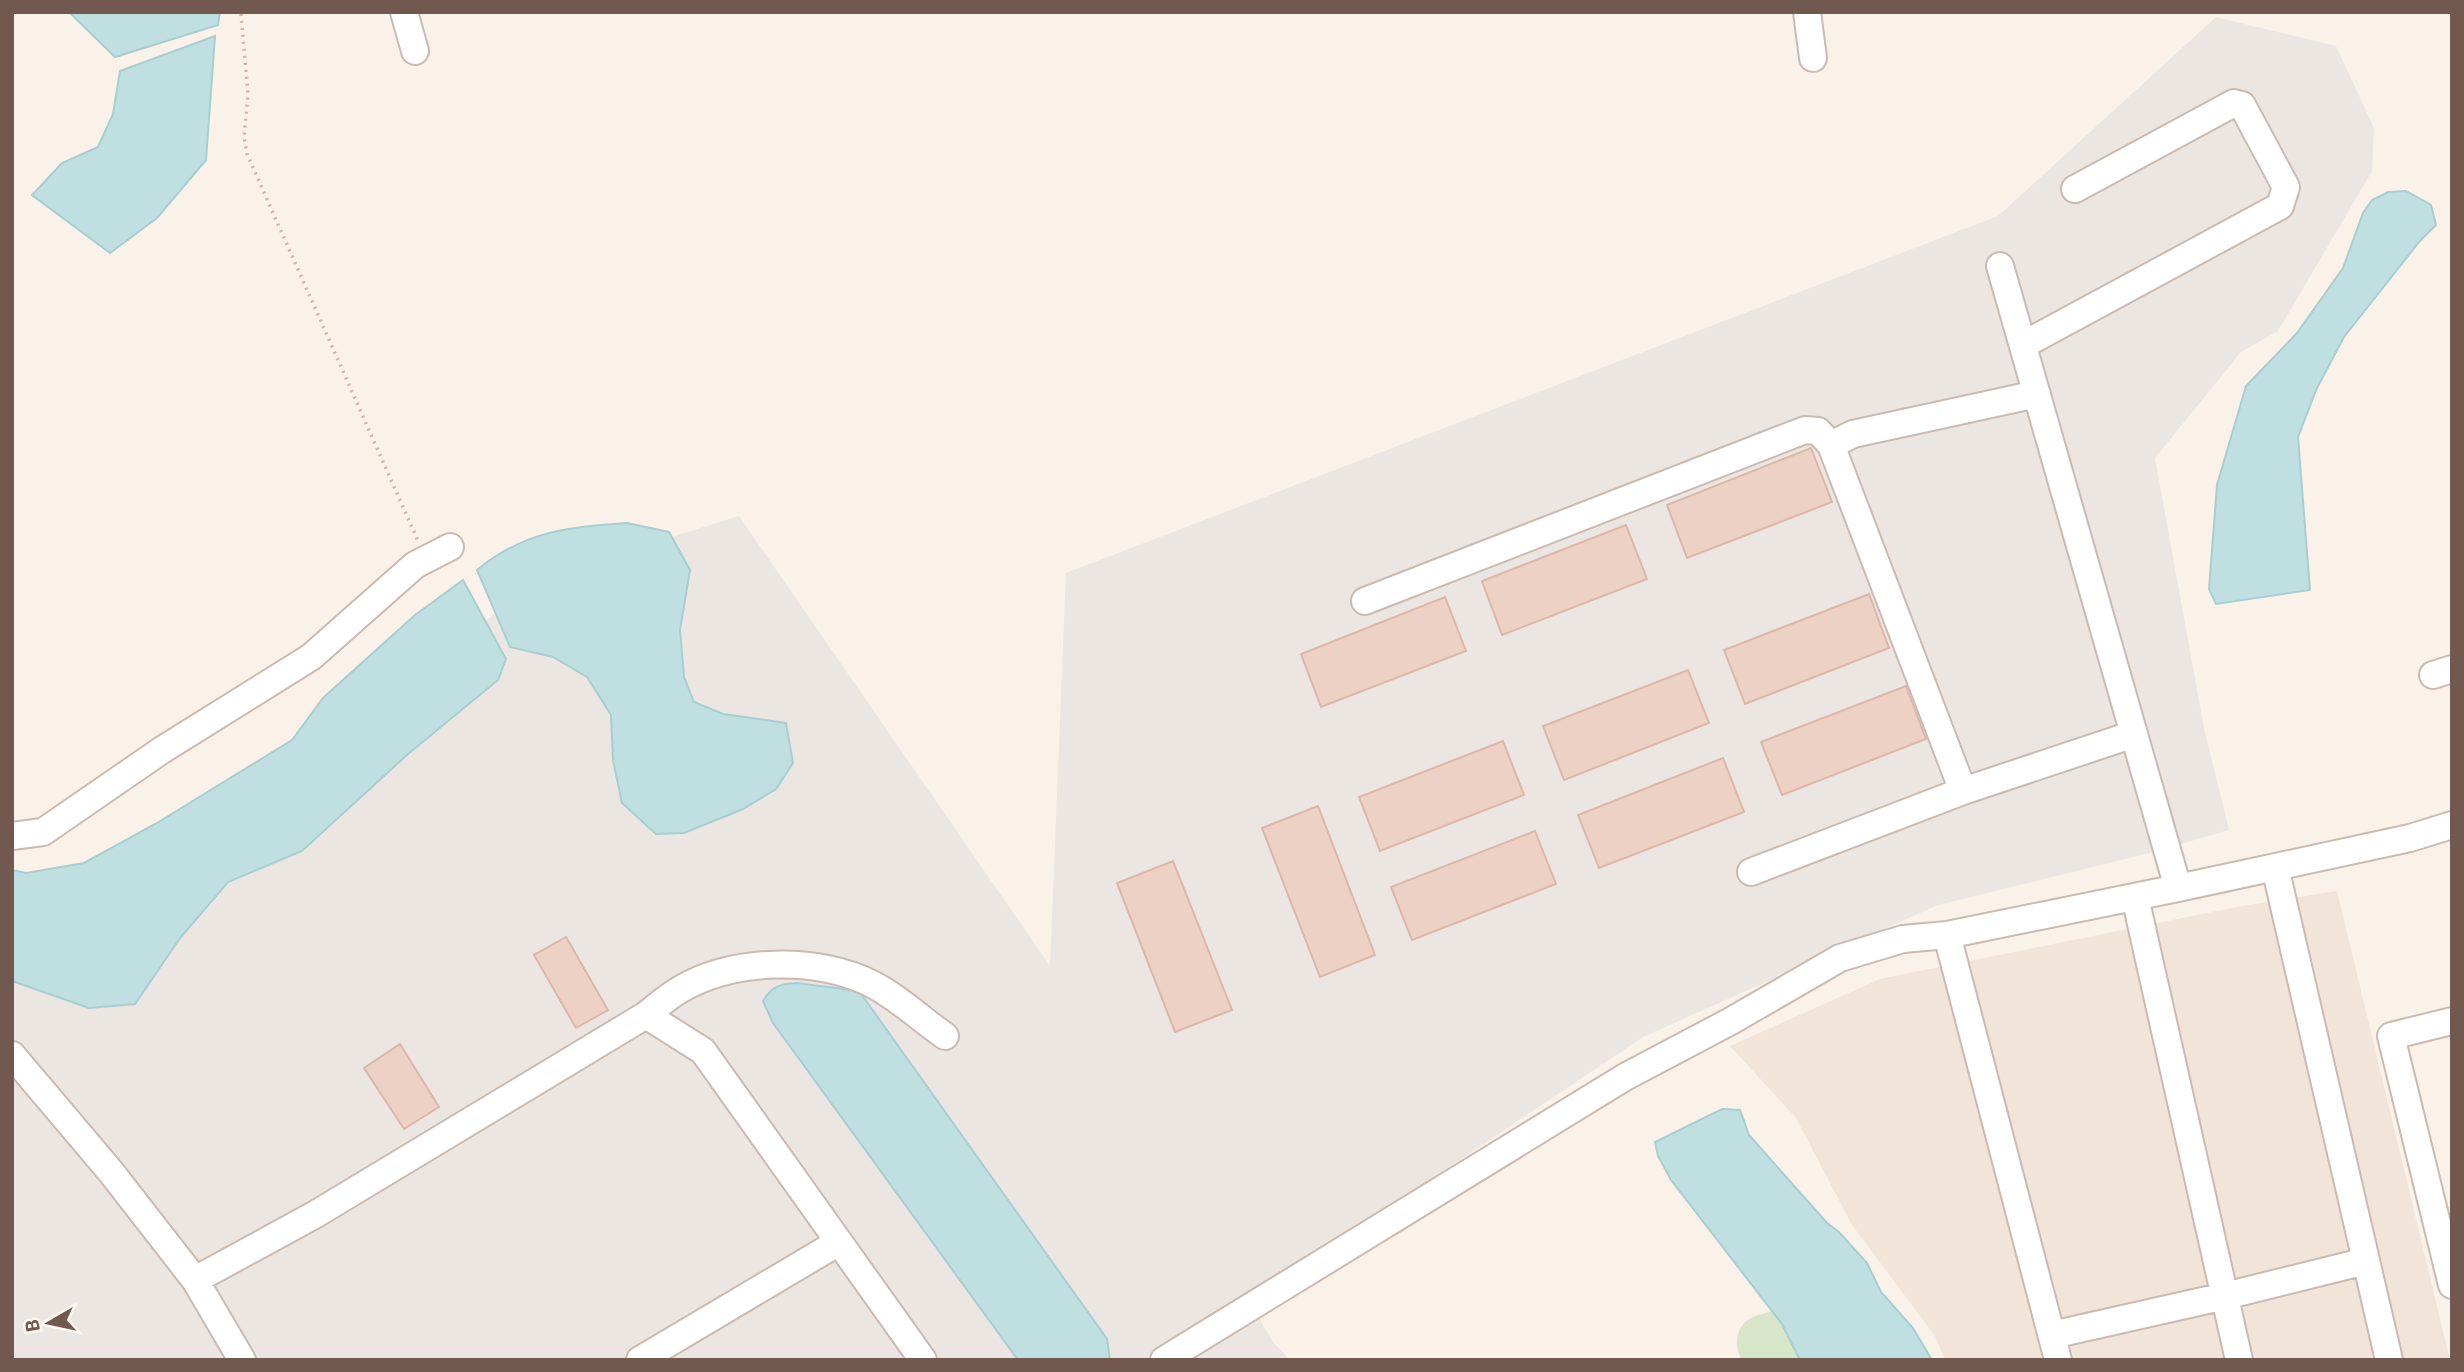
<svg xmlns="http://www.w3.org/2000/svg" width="2464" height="1372" font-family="Roboto,sans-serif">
	<rect width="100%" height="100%" fill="#faf2e9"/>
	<!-- residential -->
	<path fill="#f1e4d9" d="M2337,891L2450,1360H1945L1935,1336L1852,1225L1796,1118L1730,1046L1880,979L2242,906Z"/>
	<!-- industrial -->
	<path fill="#ebe6e2" d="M2216,17L2336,46L2374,128L2372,171L2278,331L2241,352L2155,458L2204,728L2229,830L2146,854L1938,905L1643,1037L1249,1301L1273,1342L1290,1360H12V932L175,862L541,578L739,516L1050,966L1066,573L1998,216Z"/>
	<!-- green -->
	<path fill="#d7e6c9" d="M1771,1311L1782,1324L1800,1360H1742C1734,1348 1735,1328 1749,1319C1755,1315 1764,1314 1771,1311Z"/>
	<!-- water -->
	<path fill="#c0dfe1" stroke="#a8ced2" stroke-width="2" d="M69,12H220L218,25L115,57Z
		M215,36L206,160L157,218L110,253L32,195L62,163L98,147L113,114L120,71Z
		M2406,191L2431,205L2436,225L2419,242L2344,337L2317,388L2298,437L2310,590L2216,604L2209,589L2217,485L2246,386L2297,333L2343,268L2363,213L2372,200L2388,192Z
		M627,523L669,532L690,570L680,630L684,677L694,702L723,714L786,723L793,763L776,789L743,809L684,833L656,834L622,803L613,760L611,715L587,677L553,657L510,647L477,570C524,531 569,527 627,523Z
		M463,580L506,659L498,680L408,754L302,851L228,882L180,938L135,1004L89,1008L12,981V870L26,873L84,863L157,823L292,740L323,698L415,615Z
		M797,983L859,991L1107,1339L1110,1360H1018L773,1023L763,1001C772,986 780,984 797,983Z
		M1722,1109L1740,1110L1749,1135L1827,1223L1839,1232L1867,1263L1881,1292L1913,1328L1932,1360H1800L1782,1324L1671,1180L1658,1156L1655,1142Z"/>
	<!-- building -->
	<path fill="#ecd1c4" stroke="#dcb7a7" stroke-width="2" d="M1811,448L1832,502L1687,558L1667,505Z
		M1626,525L1647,579L1502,635L1482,581Z
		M1869,594L1889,648L1745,704L1724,650Z
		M1445,597L1466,651L1321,707L1301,654Z
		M1688,670L1709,723L1564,780L1543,726Z
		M1906,686L1926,739L1782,795L1761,742Z
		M1503,741L1524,795L1380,851L1359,797Z
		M1723,758L1744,812L1599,868L1578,815Z
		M1318,806L1375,955L1320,977L1262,828Z
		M1535,831L1556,884L1412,940L1391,887Z
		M1173,861L1232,1010L1175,1032L1117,883Z
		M566,937L608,1010L576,1028L534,955Z
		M400,1044L439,1107L404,1129L364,1068Z"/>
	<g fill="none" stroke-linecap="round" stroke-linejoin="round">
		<defs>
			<path id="minor" d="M404,12L415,51
				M1807,12L1813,58
				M2000,266L2178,888
				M2023,345L2280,206L2286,187L2242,105L2234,103L2075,189
				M1831,445L1853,434L2037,394
				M1365,601L1805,430L1818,431L1831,445L1963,791
				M2433,675L2452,669
				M12,836L43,832L162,750L311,657L415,565L450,547
				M2275,867L2389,1360
				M1751,872L1963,791L2134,734
				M2135,897L2239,1360
				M1947,935L2058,1360
				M646,1015L703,1051L923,1360
				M2452,1021L2391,1036L2452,1285
				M12,1055L111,1172L195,1280L242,1360
				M195,1280L316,1214L646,1015C657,1006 669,996 681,989C735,958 815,957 870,983C895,995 922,1020 945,1036
				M2052,1335L2225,1296L2366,1261
				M640,1360L839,1242
				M1164,1360L1625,1077L1731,1021L1840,958L1903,939L1947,935L2178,888L2410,838L2452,825"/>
		</defs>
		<!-- minor casing -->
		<use href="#minor" stroke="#cbbab0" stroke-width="30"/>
		<!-- path -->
		<path stroke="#d1b4a7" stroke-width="3.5" stroke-dasharray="2 5" stroke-linecap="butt" d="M241,14L248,94L244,137L247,154L418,541"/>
		<!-- minor -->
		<use href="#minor" stroke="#fff" stroke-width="26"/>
	</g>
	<!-- border -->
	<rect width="2464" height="1372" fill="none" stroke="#715950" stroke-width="28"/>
	<!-- north arrow -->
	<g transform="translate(49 1323) rotate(261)" stroke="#fdf6ef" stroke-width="5" paint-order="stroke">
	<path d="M0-5L12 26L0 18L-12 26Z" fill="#715950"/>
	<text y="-10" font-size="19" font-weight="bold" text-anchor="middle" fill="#715950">B</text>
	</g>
</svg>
